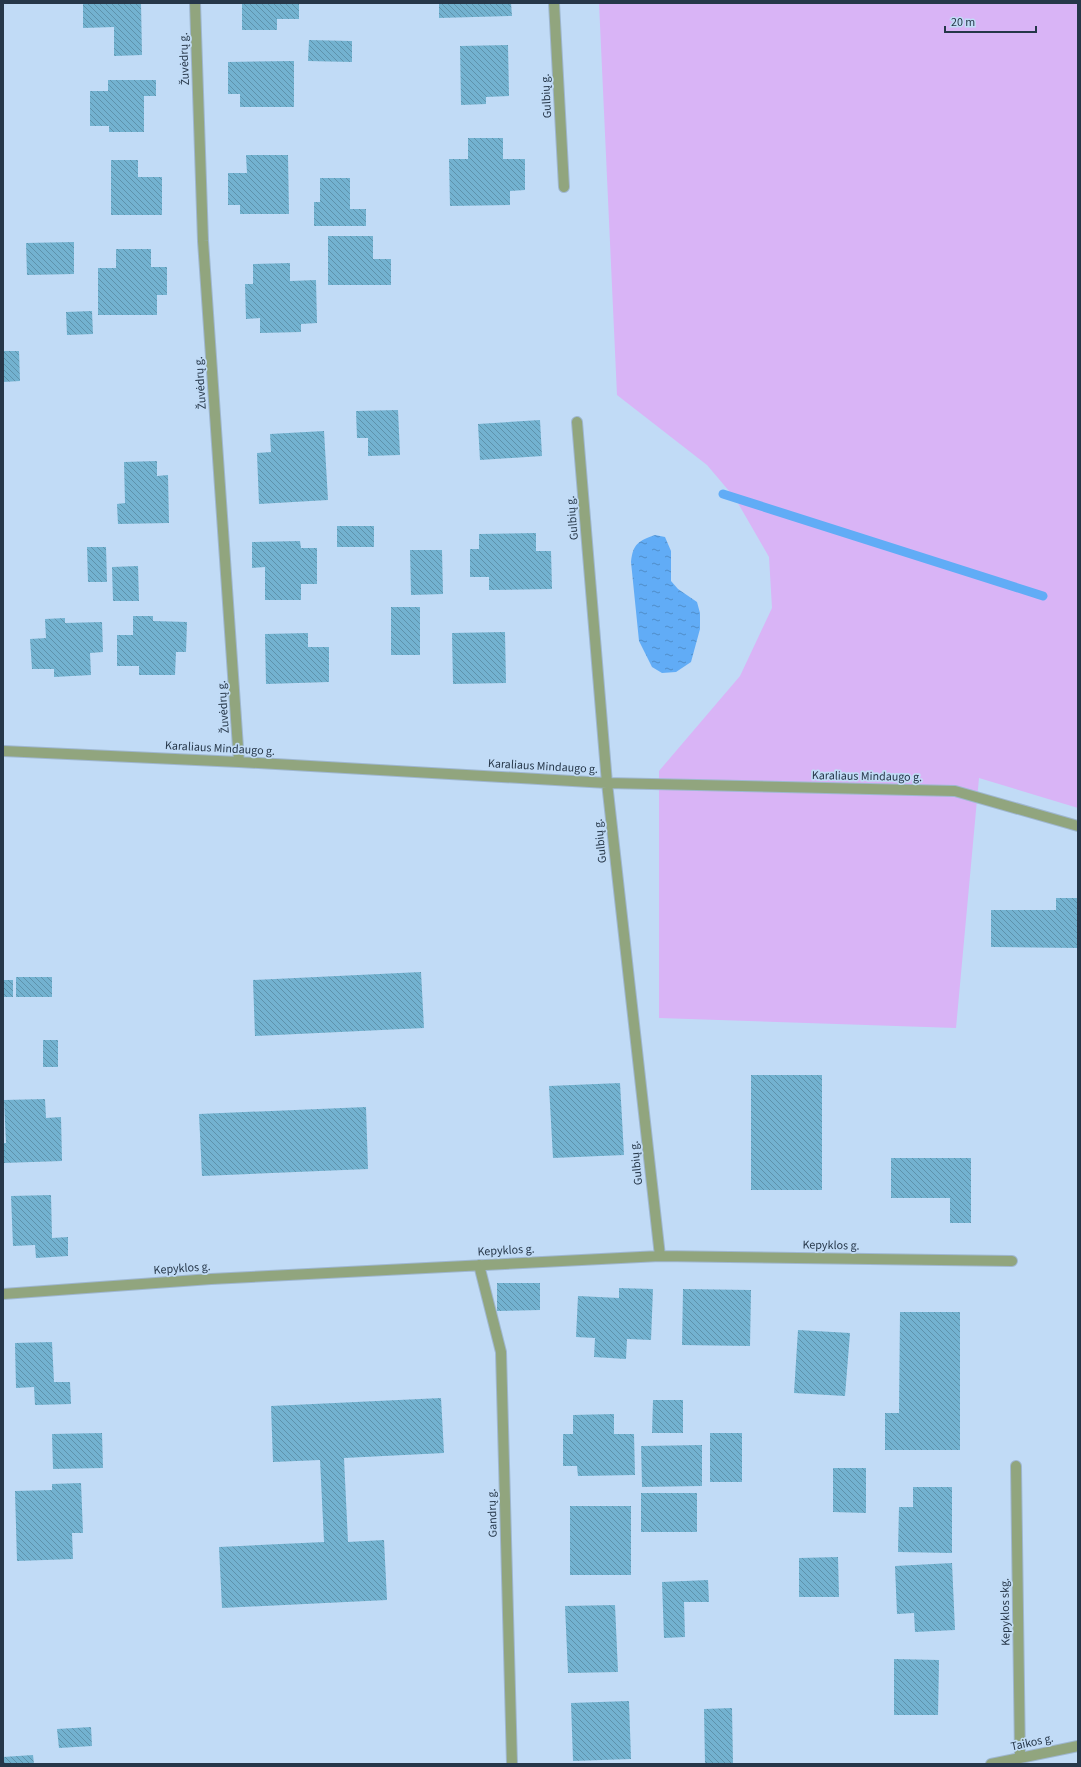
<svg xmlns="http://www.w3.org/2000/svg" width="1081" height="1767" font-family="'Source Sans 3',sans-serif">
	<defs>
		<pattern id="water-ripples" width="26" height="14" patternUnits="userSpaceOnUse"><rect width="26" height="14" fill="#61acf6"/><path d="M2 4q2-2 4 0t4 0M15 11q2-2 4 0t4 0" fill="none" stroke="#508dc9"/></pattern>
		<pattern id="building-back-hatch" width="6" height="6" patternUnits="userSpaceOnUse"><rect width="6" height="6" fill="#73b2d0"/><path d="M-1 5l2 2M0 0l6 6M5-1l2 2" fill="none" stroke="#5e92ab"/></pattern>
	</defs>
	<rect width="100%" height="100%" fill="#c1dbf6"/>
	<!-- grass -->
	<path fill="#d9b4f6" d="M599,3H1078V808L979,778L956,1028L659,1018V771L740,676L772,608L769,557L735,498L707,465L617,395Z"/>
	<!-- water -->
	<path fill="url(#water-ripples)" d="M655,535L665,537L671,551V581L678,589L697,602L700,613V629L691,662L676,672L662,673L652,667L639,641L631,562C633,543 639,541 655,535Z"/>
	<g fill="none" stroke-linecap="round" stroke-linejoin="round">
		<!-- stream -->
		<path stroke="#61acf6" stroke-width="9" d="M723,494L1043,596"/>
	</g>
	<!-- building -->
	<path fill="url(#building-back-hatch)" d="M83,3H141L142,55L114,56V27L83,28Z
		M242,3H299V19H277V30H242Z
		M439,3H511L512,16L439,18Z
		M309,40L352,41V62L308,61Z
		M508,45L509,96L486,97V104L461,105L460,46Z
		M294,61V107H240V94H228V62Z
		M108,80H156V96H144V132H109V126H90V91H108Z
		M468,138H503V159H525V190L510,191V205L450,206L449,159H468Z
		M246,155H288L289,214H240V205H228V173H247Z
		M111,160H138V177H162V215H111Z
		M320,178H350V209H366V226H314V202H320Z
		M328,236H373V259H391V285H328Z
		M74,242V274L27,275L26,243Z
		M116,249H151V267H167V295H157V315H98V268H116Z
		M290,263V281L316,280L317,323L301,324V332L260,333V318L246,319L245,284H253V264Z
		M92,311L93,334L67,335L66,312Z
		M3,351H19L20,381L3,382Z
		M398,410L400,455L368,456V438H357L356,411Z
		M540,420L542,456L480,460L478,424Z
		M324,431L328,500L259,504L257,453L271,452L270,434Z
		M157,461V476L168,475L169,523L118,524L117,504L125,503L124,462Z
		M337,526H374V547H337Z
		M536,533V551H551L552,589L489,590V577H470V549H479V534Z
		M300,541L301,548H317V584H301V600H265V567L252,568V542Z
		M87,547H106L107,582H88Z
		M410,550H442L443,594L411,595Z
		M138,566L139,601H113L112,567Z
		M391,607H420V655H391Z
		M133,616H153V621L187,622L186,652H176L175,675H139V666H117V635H133Z
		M65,618V623L102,622L103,652L90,653L91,675L54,677V669H32L30,639L46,638L45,619Z
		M505,632L506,683L453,684L452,633Z
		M308,633V647H329V682L266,684L265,634Z
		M1056,898H1078V948L991,947V910H1056Z
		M421,972L424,1028L255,1036L253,980Z
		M16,977H52V997H16Z
		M3,980H13V997H3Z
		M43,1040H58V1067H43Z
		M751,1075H822V1190H751Z
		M620,1083L624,1155L553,1158L549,1086Z
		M45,1099L46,1118L61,1117L62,1161L3,1163V1143H6L4,1100Z
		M366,1107L368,1169L202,1176L199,1114Z
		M891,1158H971V1223H950V1198H891Z
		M51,1195L52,1238L68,1237V1256L36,1258L35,1245L13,1246L11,1196Z
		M497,1283H540V1310L497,1311Z
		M619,1288L653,1289L651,1340L627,1339L626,1359L594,1357L595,1338L576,1337L578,1296L619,1298Z
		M683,1289L751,1290L750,1346L682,1345Z
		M900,1312H960V1450H885V1413H899Z
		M798,1330L850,1333L845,1396L794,1393Z
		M52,1342L54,1382H70L71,1404L35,1405L34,1387L16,1388L15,1343Z
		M441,1398L444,1453L344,1458L348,1542L384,1540L387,1600L222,1608L219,1547L324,1542L320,1460L273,1462L271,1406Z
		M653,1400H683V1433H652Z
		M614,1414V1434H634L635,1475L578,1476L577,1466H563V1434H573V1415Z
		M102,1433L103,1468L53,1469L52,1434Z
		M710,1433H742V1482H710Z
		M702,1445V1486L642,1487L641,1446Z
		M833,1468H866V1513L833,1512Z
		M81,1483L83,1533H72L73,1559L17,1561L15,1491L52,1490V1484Z
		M913,1487H952V1553L898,1552L899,1507H913Z
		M641,1493H697V1532H641Z
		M570,1506H631V1575H570Z
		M838,1557L839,1597H799V1558Z
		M952,1563L955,1630L915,1632L914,1613L897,1614L895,1566Z
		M708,1580L709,1602H684L685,1637L664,1638L662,1582Z
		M615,1605L618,1672L568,1673L565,1606Z
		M894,1659L939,1660L938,1715H894Z
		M629,1701L631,1759L573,1761L571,1703Z
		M732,1708L733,1764H705L704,1709Z
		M91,1727L92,1746L59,1748L57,1729Z
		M33,1755L34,1764H3V1757Z"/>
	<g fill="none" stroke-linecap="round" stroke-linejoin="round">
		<defs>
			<path id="minor" d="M195,3L203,241L239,762
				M554,3L564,187
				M577,422L607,783L660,1256
				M3,751L239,762L607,783L955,791L1078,826
				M479,1265L501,1352L512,1764
				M3,1294L211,1279L660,1256L1012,1261
				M1016,1466L1020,1758
				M991,1764L1078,1746"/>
		</defs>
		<!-- minor casing -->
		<use href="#minor" stroke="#9fb7d0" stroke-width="12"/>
		<!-- minor -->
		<use href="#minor" stroke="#91a57e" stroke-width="10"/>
	</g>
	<g text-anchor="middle" stroke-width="3.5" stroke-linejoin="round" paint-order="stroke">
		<!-- street labels -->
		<g font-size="12" fill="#263749" stroke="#c1dbf6">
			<text transform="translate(184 59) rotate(-92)" y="4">Žuvėdrų g.</text>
			<text transform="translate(546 96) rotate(-93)" y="4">Gulbių g.</text>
			<text transform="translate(200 383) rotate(-94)" y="4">Žuvėdrų g.</text>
			<text transform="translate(572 518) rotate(-95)" y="4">Gulbių g.</text>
			<text transform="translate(223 707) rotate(-94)" y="4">Žuvėdrų g.</text>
			<text transform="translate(220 748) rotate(3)" y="4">Karaliaus Mindaugo g.</text>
			<text transform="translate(543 766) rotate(3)" y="4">Karaliaus Mindaugo g.</text>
			<text transform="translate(867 776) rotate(1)" y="4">Karaliaus Mindaugo g.</text>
			<text transform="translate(600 841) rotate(-96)" y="4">Gulbių g.</text>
			<text transform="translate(636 1163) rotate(-96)" y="4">Gulbių g.</text>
			<text transform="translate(831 1245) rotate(1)" y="4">Kepyklos g.</text>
			<text transform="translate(506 1250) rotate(-3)" y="4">Kepyklos g.</text>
			<text transform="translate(182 1268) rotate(-4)" y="4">Kepyklos g.</text>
			<text transform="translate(492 1513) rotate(-92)" y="4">Gandrų g.</text>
			<text transform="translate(1005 1612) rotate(-91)" y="4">Kepyklos skg.</text>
			<text transform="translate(1032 1742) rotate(-12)" y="4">Taikos g.</text>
		</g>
	</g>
	<!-- border -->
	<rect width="1081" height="1767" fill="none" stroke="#263749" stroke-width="8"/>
	<!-- scale -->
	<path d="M945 26v6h91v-6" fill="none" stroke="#263749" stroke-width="2"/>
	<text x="951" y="26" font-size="12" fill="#263749" stroke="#c1dbf6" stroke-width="3" paint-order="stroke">20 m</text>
</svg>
